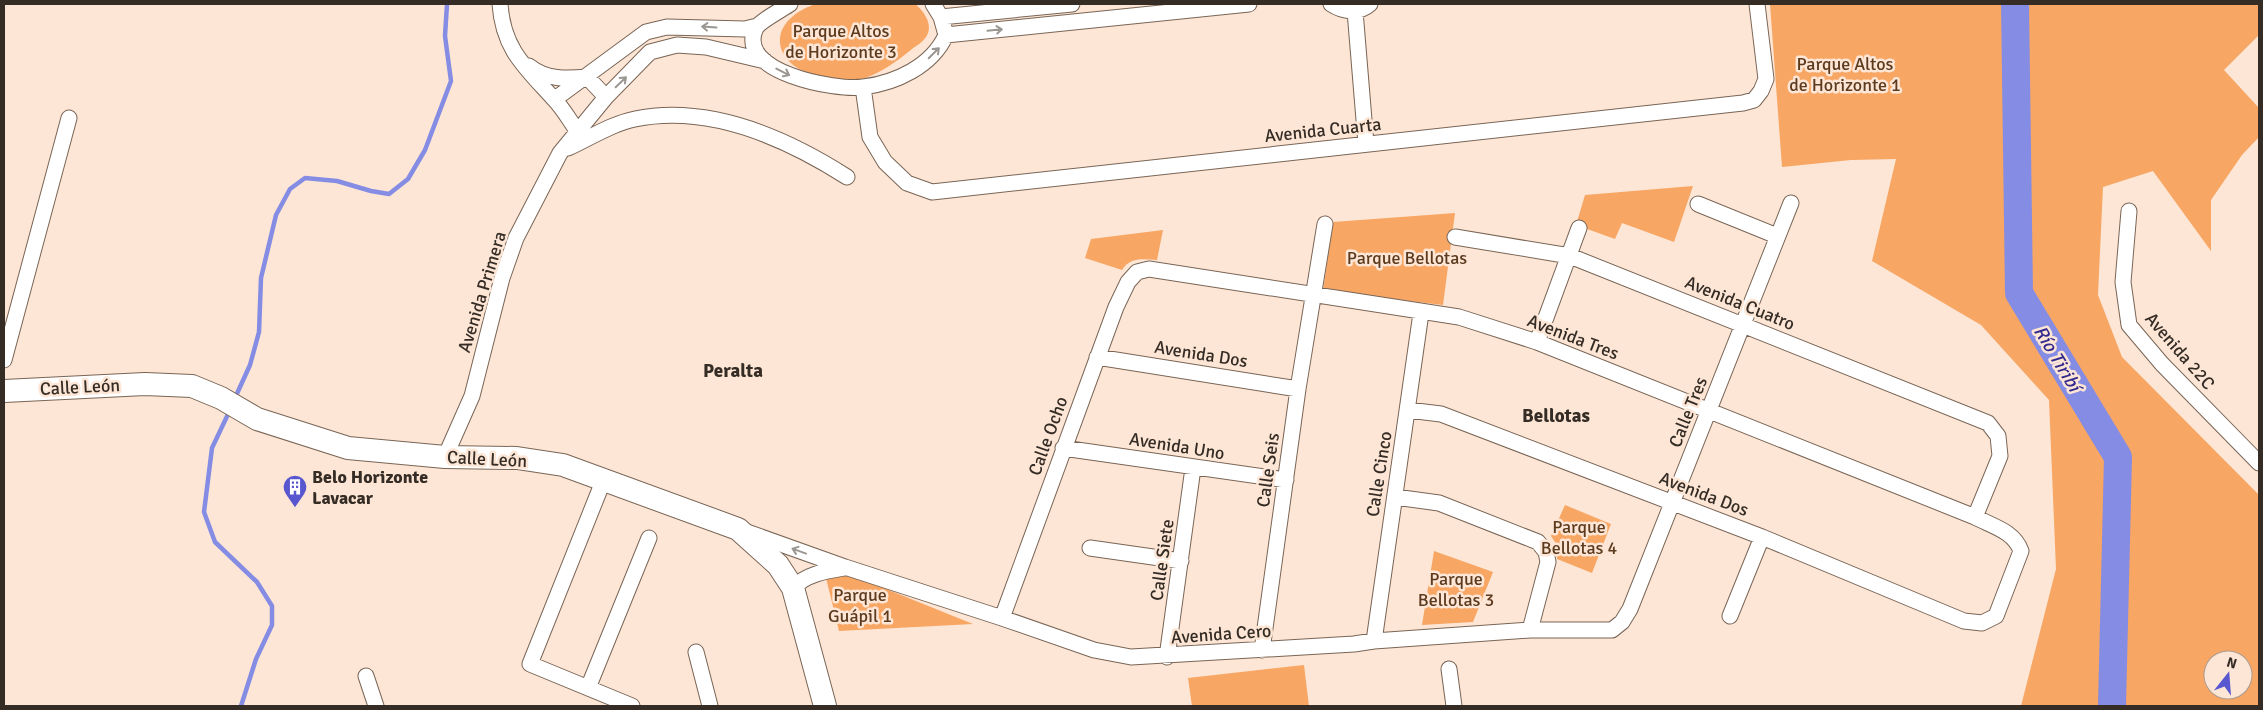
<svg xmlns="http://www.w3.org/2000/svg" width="2263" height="710" font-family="Signika,sans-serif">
	<rect width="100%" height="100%" fill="#fde6d5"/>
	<!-- green -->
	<path fill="#f7a664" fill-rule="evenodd" d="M816,4H915C924,11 934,25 926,37C923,42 916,46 912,49C891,66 868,83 840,81C826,80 807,75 796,67C787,61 779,51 780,39C781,21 800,9 816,4Z
		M1770,4H2259V35L2224,70L2259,108V137L2242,155L2211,200V251L2153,171L2103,187L2098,295L2122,357L2259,495V706H2021L2056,569L2049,400L1981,325L1872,261L1896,159L1851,160L1782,167ZM2213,660H2243V690H2213Z
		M1693,186L1674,242L1622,223L1615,239L1576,225L1585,195Z
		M1455,213L1443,305L1323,291L1333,222Z
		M1163,230L1157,260C1143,259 1130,257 1122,270L1085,258L1091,239Z
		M1565,505L1611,524L1592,573L1557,559V545L1551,536Z
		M1434,551L1493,572L1473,622L1422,625Z
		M844,572L973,624L839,631L826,578Z
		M1304,665L1309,706H1192L1188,678Z"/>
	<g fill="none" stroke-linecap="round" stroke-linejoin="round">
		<!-- stream -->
		<path stroke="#858ce4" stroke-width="4.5" d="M235,398L250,365L259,332L261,278L276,215L290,189L305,178L337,181L371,191L389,194L408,179L425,150L451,81L445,36L447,4
			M230,410L212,448L204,512L215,542L257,582L272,606V625L256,659L241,706"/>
		<!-- river -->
		<path stroke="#858ce4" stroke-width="28" d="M2015,4L2019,293L2118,457L2112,706"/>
		<defs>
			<path id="street" d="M500,4C503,49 525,67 553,98C563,108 570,121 578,132
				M790,4C783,9 760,21 756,28C734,72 836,91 863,87C896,83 932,66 946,35L941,17L933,4
				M1331,4C1343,12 1359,14 1370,4
				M1355,11L1366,144
				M941,17L1072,4
				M946,35L1249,4
				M529,66C546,80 567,79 587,77L606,97
				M863,87L870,137L885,162L907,183L932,192L1743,103L1754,100L1761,91L1766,79L1757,4
				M555,99L646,32L667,27L745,29L757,26
				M568,148C590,138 611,124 635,119C709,104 786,138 847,177
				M1698,204L1777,236
				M2129,211L2123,282L2129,325L2162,364L2259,463
				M1537,342L1579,228
				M1097,357L1298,389
				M4,360L69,118
				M1408,410L1441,414L1762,537L1964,621L1982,623L1996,616L2021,551C2014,531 1992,526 1975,517L2000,456L1998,436L1988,423L1570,256L1455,237
				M1063,448L1286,480
				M445,457L472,396L502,278L516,238L560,153L606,97L650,52L677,45L706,47L765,61
				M604,479L530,664L632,706
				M1395,497L1439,503L1538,542L1546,552L1548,562L1530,630
				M747,532L845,567L1002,618L1094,650L1131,657L1354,644L1374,641L1530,630H1612L1622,622L1630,609L1791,203
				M1090,548L1181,561
				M793,588C806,574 826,571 844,568
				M1730,616L1762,537
				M1002,618L1116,307L1128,282L1137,272L1149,269L1459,317L1537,342L1975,517
				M1374,641L1421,313
				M1262,650L1298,389L1325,224
				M696,652L710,706
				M1167,657L1193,468
				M1449,669L1454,706
				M366,676L376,706
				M588,688L649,538"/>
			<path id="secondary" d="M4,391L145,384L192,386L221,398L257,419L348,448L445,457L517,458L563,465L738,529L778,565L793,588L825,706"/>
		</defs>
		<!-- street casing -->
		<use href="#street" stroke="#796556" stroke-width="17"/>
		<!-- secondary casing -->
		<use href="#secondary" stroke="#796556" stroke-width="24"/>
		<!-- street -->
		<use href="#street" stroke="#fff" stroke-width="15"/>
		<!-- secondary -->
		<use href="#secondary" stroke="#fff" stroke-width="22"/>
	</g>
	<!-- one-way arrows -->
	<defs><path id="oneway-shaft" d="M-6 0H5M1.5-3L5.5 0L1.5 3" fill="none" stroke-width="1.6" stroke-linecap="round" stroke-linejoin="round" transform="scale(1.25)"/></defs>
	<g stroke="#9a9692">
		<use href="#oneway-shaft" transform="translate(709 27) rotate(-176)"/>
		<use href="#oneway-shaft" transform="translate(995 30) rotate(-6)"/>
		<use href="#oneway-shaft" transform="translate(934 53) rotate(-45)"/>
		<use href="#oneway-shaft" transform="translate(783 72) rotate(27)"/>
		<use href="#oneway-shaft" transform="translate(621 82) rotate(-44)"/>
		<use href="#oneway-shaft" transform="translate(799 551) rotate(-160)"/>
	</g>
	<!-- icons -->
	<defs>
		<symbol id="building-pin" viewBox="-11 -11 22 30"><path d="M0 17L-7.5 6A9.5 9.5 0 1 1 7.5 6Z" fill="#5957cf" stroke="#fde6d5"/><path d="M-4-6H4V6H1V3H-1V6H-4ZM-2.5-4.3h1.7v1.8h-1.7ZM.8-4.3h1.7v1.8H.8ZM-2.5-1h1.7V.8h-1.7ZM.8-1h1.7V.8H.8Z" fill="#fff"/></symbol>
	</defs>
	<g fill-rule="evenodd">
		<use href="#building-pin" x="281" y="473" width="28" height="38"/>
	</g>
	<g text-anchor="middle" stroke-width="5" stroke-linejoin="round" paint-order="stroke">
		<!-- park labels -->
		<g font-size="18" fill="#5c3a1e" stroke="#fde6d5">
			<text x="841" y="37">Parque Altos<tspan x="841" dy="21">de Horizonte 3</tspan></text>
			<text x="1845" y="70">Parque Altos<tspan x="1845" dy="21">de Horizonte 1</tspan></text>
			<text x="1407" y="264">Parque Bellotas</text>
			<text x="1579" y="533">Parque<tspan x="1579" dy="21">Bellotas 4</tspan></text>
			<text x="1456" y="585">Parque<tspan x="1456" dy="21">Bellotas 3</tspan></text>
			<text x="860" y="601">Parque<tspan x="860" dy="21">Guápil 1</tspan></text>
		</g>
		<!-- street labels -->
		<g font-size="18" fill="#342c25" stroke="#fde6d5">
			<text transform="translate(1323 130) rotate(-6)" y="6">Avenida Cuarta</text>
			<text transform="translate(482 292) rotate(-73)" y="6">Avenida Primera</text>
			<text transform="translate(1740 303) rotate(22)" y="6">Avenida Cuatro</text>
			<text transform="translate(1573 337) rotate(21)" y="6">Avenida Tres</text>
			<text transform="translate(2180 351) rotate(49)" y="6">Avenida 22C</text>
			<text transform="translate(1201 354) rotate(9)" y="6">Avenida Dos</text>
			<text transform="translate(80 387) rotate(-3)" y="6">Calle León</text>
			<text transform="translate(1688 412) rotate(-68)" y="6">Calle Tres</text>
			<text transform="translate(1048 436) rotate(-70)" y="6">Calle Ocho</text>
			<text transform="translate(1177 446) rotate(9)" y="6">Avenida Uno</text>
			<text transform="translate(487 459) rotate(3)" y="6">Calle León</text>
			<text transform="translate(1268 470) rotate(-82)" y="6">Calle Seis</text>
			<text transform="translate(1379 474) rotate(-81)" y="6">Calle Cinco</text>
			<text transform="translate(1704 494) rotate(21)" y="6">Avenida Dos</text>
			<text transform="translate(1162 560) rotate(-82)" y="6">Calle Siete</text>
			<text transform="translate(1221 634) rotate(-4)" y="6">Avenida Cero</text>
		</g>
		<!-- poi labels -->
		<g font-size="18" font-weight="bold" fill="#342c25" stroke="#fde6d5" text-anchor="start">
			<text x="312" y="483">Belo Horizonte<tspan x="312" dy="21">Lavacar</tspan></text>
		</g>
		<!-- water labels -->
		<g font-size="19" font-style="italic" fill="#332a8f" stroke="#fde6d5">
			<text transform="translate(2058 358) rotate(59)" y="7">Río Tiribí</text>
		</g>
		<!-- neighbourhood labels -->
		<g font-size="19" font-weight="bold" fill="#342c25" stroke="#fde6d5">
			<text x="733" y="377">Peralta</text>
			<text x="1556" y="422">Bellotas</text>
		</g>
	</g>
	<!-- border -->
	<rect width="2263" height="710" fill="none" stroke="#342c25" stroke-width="10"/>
	<!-- north arrow -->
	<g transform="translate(2228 675) rotate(17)"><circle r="24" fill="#fde6d5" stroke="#ad9c8f"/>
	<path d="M0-4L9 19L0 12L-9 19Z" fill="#5957cf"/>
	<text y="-8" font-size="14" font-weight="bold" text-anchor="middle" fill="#342c25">N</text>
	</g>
</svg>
